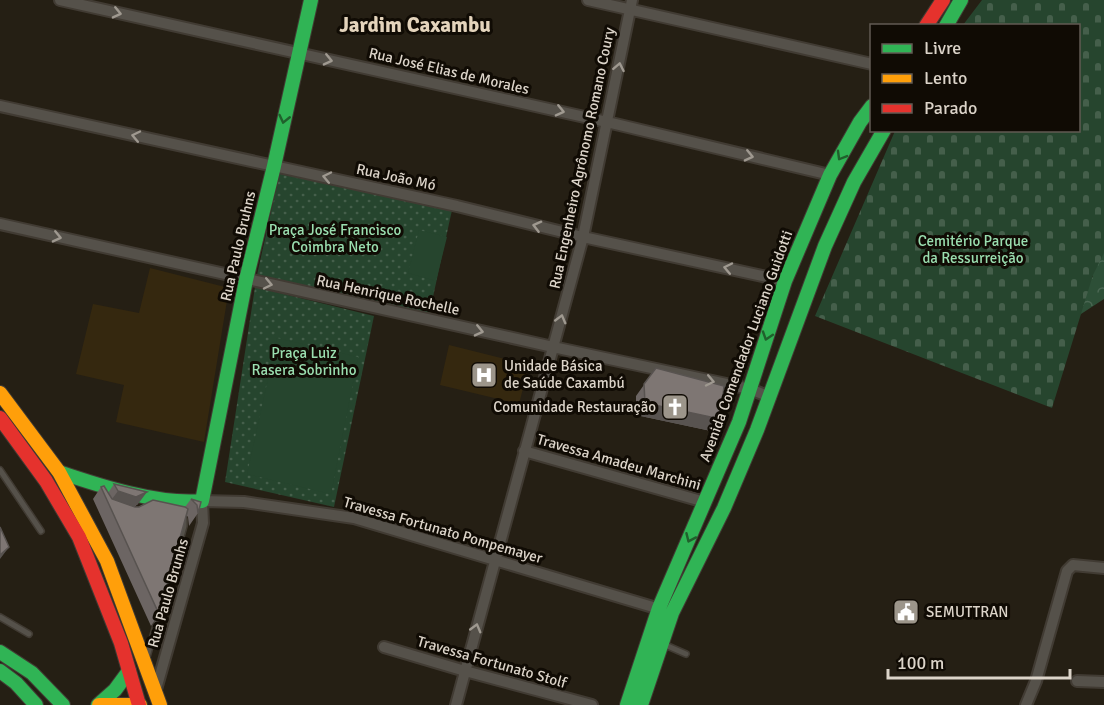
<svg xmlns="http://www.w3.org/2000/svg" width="1104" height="705" font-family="Signika,sans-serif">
	<defs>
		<pattern id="green-dots" width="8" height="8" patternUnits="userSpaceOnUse" patternTransform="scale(1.5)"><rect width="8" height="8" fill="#26452e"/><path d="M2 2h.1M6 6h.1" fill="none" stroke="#455f4b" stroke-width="1.8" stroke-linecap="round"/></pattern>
		<pattern id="forest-crowns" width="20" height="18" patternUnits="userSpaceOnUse" patternTransform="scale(1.5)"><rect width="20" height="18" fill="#2d4f37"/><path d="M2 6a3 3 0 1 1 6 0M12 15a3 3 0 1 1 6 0" fill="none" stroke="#4b6753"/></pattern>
		<pattern id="cemetery-stones" width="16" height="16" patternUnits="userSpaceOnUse" patternTransform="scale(1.5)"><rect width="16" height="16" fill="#26452e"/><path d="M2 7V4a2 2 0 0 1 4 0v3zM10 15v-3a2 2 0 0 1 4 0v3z" fill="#455f4b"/></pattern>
	</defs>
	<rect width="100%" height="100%" fill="#251f14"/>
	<!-- built -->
	<path fill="#35280f" d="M150,268L229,288L204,442L116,422L124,385L76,374L93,304L139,313Z
		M449,345L529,365L519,404L440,385Z"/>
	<!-- green -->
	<path fill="url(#green-dots)" d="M280,171L452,210L429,315L257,275Z
		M255,287L374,316L334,507L225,482Z"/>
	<!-- forest -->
	<path fill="url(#forest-crowns)" d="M1104,251V299L1061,327L1093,276L1091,275Z"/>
	<!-- cemetery -->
	<path fill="url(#cemetery-stones)" d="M982,0H1104V253L1093,275L1052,408L815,316L895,131L1078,130V26L963,25Z"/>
	<!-- pitch -->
	<path fill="#26452e" d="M419,230L447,237L436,281L408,273Z
		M277,338L358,357L331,494L247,474Z"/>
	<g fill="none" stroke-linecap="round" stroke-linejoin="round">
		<defs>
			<path id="lane" d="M0,470L41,531
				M165,594L184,526V519L181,517
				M0,617L29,634
				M663,644L686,654
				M147,657L160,611"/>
			<path id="street" d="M60,0L607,122L830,175
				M588,0L872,64
				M0,106L457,206L583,237L785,281
				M0,224L553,347L750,389L770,397
				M524,451L705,502
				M384,647L465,671L592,705
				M1077,681L1104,682
				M155,693L203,523L202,501L244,502L354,518L663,610
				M456,705L583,237L632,0
				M1026,705L1036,681L1067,571L1073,565L1104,568"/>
			<path id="fast" d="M946,26L961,0
				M59,472C100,486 159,505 202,501L246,280L274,166L311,0
				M0,652L32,673L63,705
				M0,671L16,683L36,705
				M98,705L115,690L129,671
				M627,705L659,608L739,422L785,281L830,175L860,122L872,106
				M641,705L672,613L724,508L757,430L825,246L854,182L884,130"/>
			<path id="slow" d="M0,393L59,472L107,561L160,705
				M99,705H140"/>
			<path id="jam" d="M926,26L943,0
				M0,418L46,481L79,537L121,643L139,705"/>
		</defs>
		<!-- lane casing -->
		<use href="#lane" stroke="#413b33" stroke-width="8"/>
		<!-- street casing -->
		<use href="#street" stroke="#413b33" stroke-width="14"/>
		<!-- fast casing -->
		<use href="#fast" stroke="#413b33" stroke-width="16"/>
		<!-- slow casing -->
		<use href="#slow" stroke="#413b33" stroke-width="16"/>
		<!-- jam casing -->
		<use href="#jam" stroke="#413b33" stroke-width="16"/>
		<!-- lane -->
		<use href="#lane" stroke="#55514a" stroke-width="5"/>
		<!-- street -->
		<use href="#street" stroke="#55514a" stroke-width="10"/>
		<!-- fast -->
		<use href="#fast" stroke="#30b455" stroke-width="14"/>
		<!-- slow -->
		<use href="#slow" stroke="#ff9f0a" stroke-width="14"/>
		<!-- jam -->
		<use href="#jam" stroke="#e5322d" stroke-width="14"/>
	</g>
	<!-- wall -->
	<path fill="#6c6563" d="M656,368L711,431L636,415V396Z
		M114,484L138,504L134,507H185L191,499L201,502L198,513L189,526L188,517L186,515L159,614L151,626L93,499L101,487L108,493Z"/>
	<!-- shaded-wall -->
	<path fill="#585350" d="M645,403L720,419L711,431L636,415Z
		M118,491L147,492L138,504L128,510L109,503Z
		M9,547L0,559V555Z"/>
	<!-- building -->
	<path fill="#7e7673" stroke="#585350" stroke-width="1.5" d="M656,368L724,386L720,419L645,403L644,384Z
		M114,484L147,492L136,497L118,491Z
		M104,486L112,499L135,507H139L153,500L185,507L188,509L159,614L101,487Z
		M191,499L201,502L198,513L197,505Z
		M0,527L9,547L0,555Z"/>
	<!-- one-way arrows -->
	<defs><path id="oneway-chevron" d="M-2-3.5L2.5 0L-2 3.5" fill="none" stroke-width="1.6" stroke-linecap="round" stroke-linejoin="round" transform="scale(1.5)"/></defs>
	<g stroke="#9f9990">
		<use href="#oneway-chevron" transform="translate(117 13) rotate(13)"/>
		<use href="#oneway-chevron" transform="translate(328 60) rotate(13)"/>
		<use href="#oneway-chevron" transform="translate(619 67) rotate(-79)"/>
		<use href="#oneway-chevron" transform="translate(560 111) rotate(13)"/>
		<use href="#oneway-chevron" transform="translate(136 136) rotate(-168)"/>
		<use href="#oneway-chevron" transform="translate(749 156) rotate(13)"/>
		<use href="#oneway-chevron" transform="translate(327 177) rotate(-168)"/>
		<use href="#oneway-chevron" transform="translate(537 226) rotate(-166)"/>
		<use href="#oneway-chevron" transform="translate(57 237) rotate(13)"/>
		<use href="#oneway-chevron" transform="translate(728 268) rotate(-168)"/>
		<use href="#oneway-chevron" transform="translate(268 284) rotate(12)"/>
		<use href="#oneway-chevron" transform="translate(561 319) rotate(-75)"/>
		<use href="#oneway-chevron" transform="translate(479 331) rotate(13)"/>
		<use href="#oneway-chevron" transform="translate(710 381) rotate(12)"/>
		<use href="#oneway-chevron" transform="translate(476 628) rotate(-75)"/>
	</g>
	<g stroke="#20602c">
		<use href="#oneway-chevron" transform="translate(284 119) rotate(103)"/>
		<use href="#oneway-chevron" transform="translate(841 156) rotate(120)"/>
		<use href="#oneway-chevron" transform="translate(767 336) rotate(108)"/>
		<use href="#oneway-chevron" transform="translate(690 538) rotate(114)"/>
	</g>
	<!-- icons -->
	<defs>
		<symbol id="hospital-square" viewBox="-11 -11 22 22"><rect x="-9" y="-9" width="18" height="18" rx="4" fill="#9c958a" stroke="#100b04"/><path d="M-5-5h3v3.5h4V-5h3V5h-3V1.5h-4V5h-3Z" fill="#fff"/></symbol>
		<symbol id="church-square" viewBox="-11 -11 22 22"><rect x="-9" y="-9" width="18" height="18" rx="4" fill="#9c958a" stroke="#100b04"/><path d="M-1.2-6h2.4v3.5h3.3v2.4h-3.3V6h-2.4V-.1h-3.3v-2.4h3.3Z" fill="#fff"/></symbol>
		<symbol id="civic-square" viewBox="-11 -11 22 22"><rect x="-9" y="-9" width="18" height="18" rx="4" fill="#9c958a" stroke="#100b04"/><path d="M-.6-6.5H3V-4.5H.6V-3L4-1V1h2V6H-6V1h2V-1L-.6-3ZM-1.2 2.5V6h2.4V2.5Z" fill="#fff"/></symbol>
	</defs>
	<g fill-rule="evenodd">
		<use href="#hospital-square" x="469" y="360" width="30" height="30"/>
		<use href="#church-square" x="660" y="392" width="30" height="30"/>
		<use href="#civic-square" x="891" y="597" width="30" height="30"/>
	</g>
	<g text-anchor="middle" stroke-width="6" stroke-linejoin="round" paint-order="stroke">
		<!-- street labels -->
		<g font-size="15" fill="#dcd4c9" stroke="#100b04">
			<text transform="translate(449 71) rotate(13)" y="5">Rua José Elias de Morales</text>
			<text transform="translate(582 158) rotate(-78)" y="5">Rua Engenheiro Agrônomo Romano Coury</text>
			<text transform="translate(396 177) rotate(12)" y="5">Rua João Mó</text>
			<text transform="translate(238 246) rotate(-77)" y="5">Rua Paulo Bruhns</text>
			<text transform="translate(388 295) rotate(12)" y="5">Rua Henrique Rochelle</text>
			<text transform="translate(746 346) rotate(-70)" y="5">Avenida Comendador Luciano Guidotti</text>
			<text transform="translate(619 462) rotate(16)" y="5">Travessa Amadeu Marchini</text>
			<text transform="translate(443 530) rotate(16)" y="5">Travessa Fortunato Pompemayer</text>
			<text transform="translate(168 593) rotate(-74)" y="5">Rua Paulo Brunhs</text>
			<text transform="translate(492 662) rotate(16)" y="5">Travessa Fortunato Stolf</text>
		</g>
		<!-- park labels -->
		<g font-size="15" fill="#9adeaf" stroke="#100b04">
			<text x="335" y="235">Praça José Francisco<tspan x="335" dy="17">Coimbra Neto</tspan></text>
			<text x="973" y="246">Cemitério Parque<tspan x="973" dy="17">da Ressurreição</tspan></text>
			<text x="304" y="358">Praça Luiz<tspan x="304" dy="17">Rasera Sobrinho</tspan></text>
		</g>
		<!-- poi labels -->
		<g font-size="15" fill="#dcd4c9" stroke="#100b04" text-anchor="start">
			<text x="504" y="371">Unidade Básica<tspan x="504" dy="17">de Saúde Caxambú</tspan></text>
			<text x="656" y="412" text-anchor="end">Comunidade Restauração</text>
			<text x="926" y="617">SEMUTTRAN</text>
		</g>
		<!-- district labels -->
		<g font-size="21" font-weight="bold" fill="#e4d4bc" stroke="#100b04">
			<text x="415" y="32">Jardim Caxambu</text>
		</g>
	</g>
	<!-- legend -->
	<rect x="870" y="24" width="210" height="108" fill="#100b04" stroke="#625b53" stroke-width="1.5"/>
	<rect x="882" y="44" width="30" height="9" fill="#30b455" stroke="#625b53" stroke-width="1.5"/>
	<text x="924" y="54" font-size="18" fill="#dcd4c9">Livre</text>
	<rect x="882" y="74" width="30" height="9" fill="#ff9f0a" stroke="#625b53" stroke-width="1.5"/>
	<text x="924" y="84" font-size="18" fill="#dcd4c9">Lento</text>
	<rect x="882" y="104" width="30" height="9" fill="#e5322d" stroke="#625b53" stroke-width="1.5"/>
	<text x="924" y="114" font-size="18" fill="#dcd4c9">Parado</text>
	<!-- scale -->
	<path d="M888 669v9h182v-9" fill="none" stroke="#dcd4c9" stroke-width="3"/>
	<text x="897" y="669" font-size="18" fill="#dcd4c9" stroke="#100b04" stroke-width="4.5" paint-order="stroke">100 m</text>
</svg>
